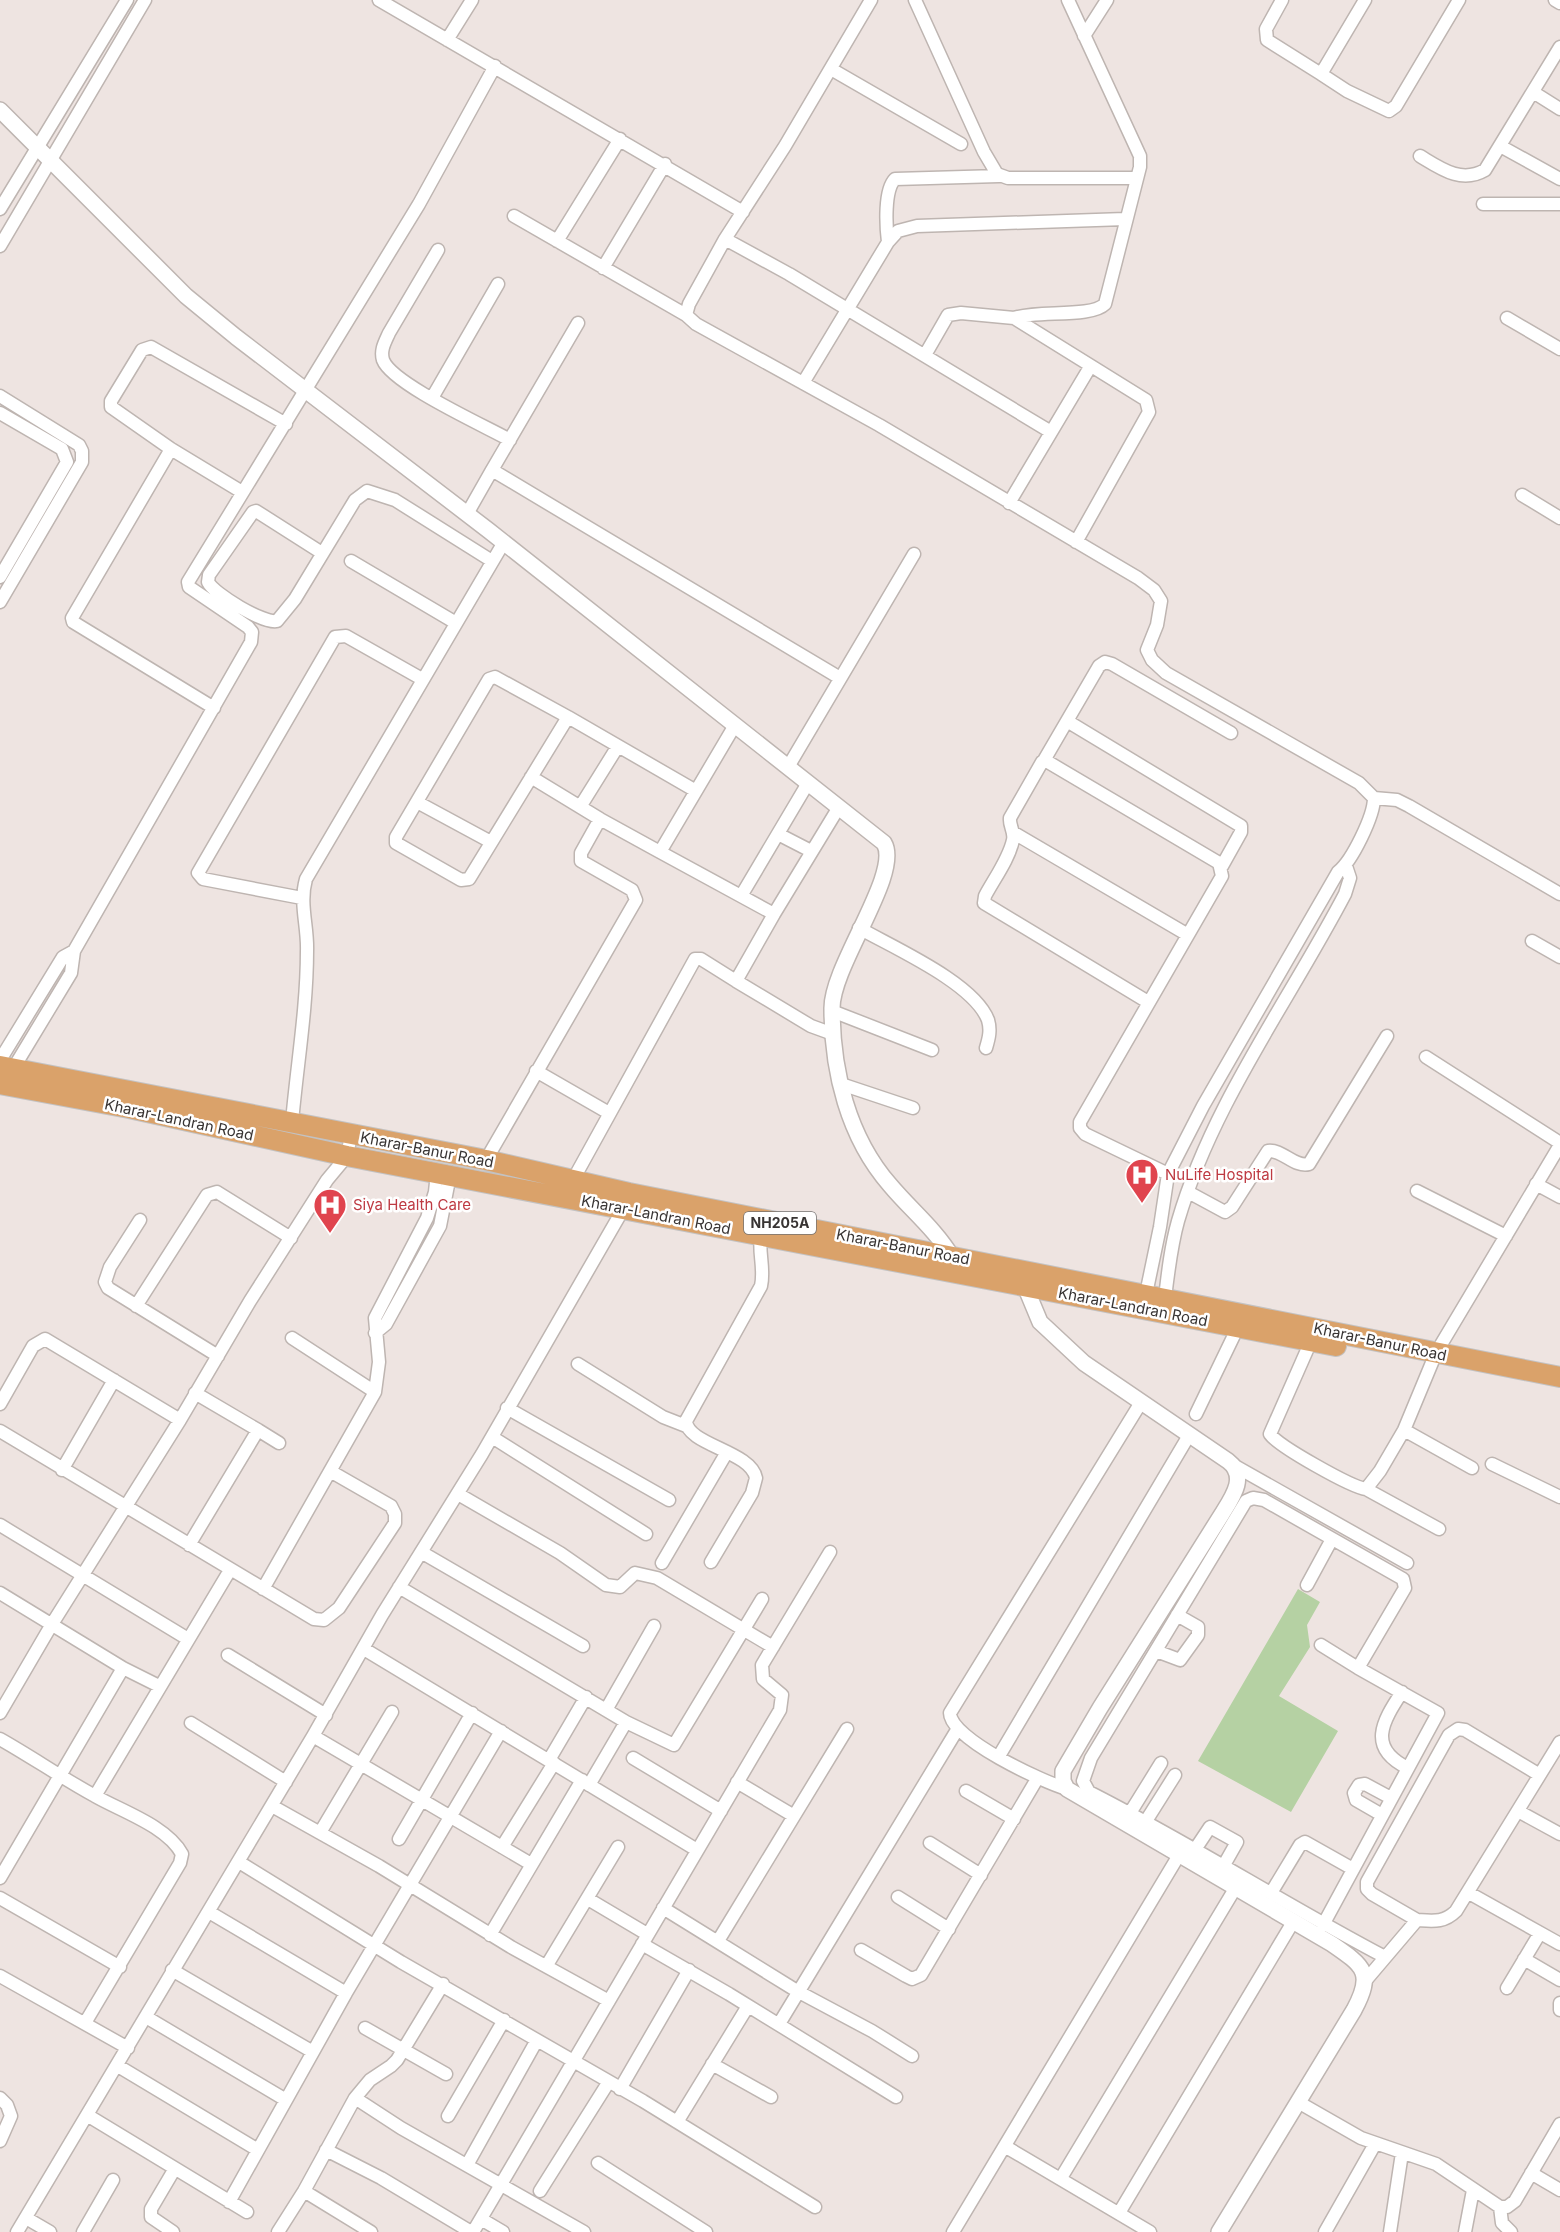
<svg xmlns="http://www.w3.org/2000/svg" width="1560" height="2232" font-family="Inter,sans-serif">
	<rect width="100%" height="100%" fill="#eee4e1"/>
	<!-- green -->
	<path fill="#b5d1a3" d="M1298,1589L1320,1602L1307,1625L1310,1647L1279,1696L1338,1731L1291,1812L1198,1761Z"/>
	<g fill="none" stroke-linecap="round" stroke-linejoin="round">
		<defs>
			<path id="minor" d="M379,0L743,212
				M871,0L785,146L725,239L689,304L686,315L696,324L879,425L1138,578L1154,590L1161,601L1157,625L1147,650L1152,660L1166,673L1359,783L1374,798C1374,816 1352,861 1338,872L1203,1106L1168,1174L1160,1227L1146,1294
				M915,0L984,152L997,174L1008,178H1136
				M1282,0L1266,29L1267,40L1321,74
				M1365,0L1321,74L1347,91L1389,111L1396,106L1459,0
				M1555,0L1560,3
				M1084,36L1107,0
				M447,40L472,0
				M831,69L961,144
				M1533,92L1560,109
				M1502,147L1560,179
				M1420,156C1440,168 1461,184 1485,170L1560,47
				M1483,204H1560
				M0,209L127,0
				M514,216L686,315
				M725,239L789,274L1051,432
				M557,241L620,139
				M888,242C886,226 884,190 895,179L999,176
				M0,246L145,0
				M438,250L389,333C385,342 380,350 383,360C392,384 485,426 510,440
				M603,268L665,164
				M1014,318C1038,310 1091,318 1105,304L1140,167V156L1068,0
				M1507,318L1560,349
				M925,355L948,315L961,313L1014,318L1146,400L1149,412L1076,542
				M803,383L888,242L898,231L917,226L1125,219
				M0,396L79,445L82,451V462L0,602
				M432,398L498,284
				M0,413L62,449L67,462L0,577
				M171,449L72,618L73,622L214,708
				M492,470L578,323
				M242,492L171,449L111,407V401L142,350L151,347L286,424
				M1522,495L1560,518
				M1009,503L1090,367
				M467,514L492,470L840,678
				M322,553L256,511L253,512L209,575L208,582C214,594 264,624 277,621L295,599L355,500L367,491L395,500L492,561
				M351,561L456,623
				M568,717L495,677L489,679L396,837V843L461,880L469,879L568,717L696,791
				M1067,721L1241,826V832L1222,866
				M1043,762L1099,666L1105,662L1112,664L1231,733
				M788,767L914,554
				M531,777L600,819
				M1374,798L1397,800L1409,806L1560,894
				M417,802L491,842
				M580,807L618,746
				M1014,833L1188,935
				M778,834L811,851
				M660,852L774,914L839,807
				M741,896L808,783
				M302,898L203,879L198,873L335,637L346,636L422,679
				M859,928C894,948 974,983 988,1020C991,1030 989,1038 986,1048
				M1532,941L1560,957
				M736,981L811,1026L833,1034
				M1148,1002L984,903L985,896C994,879 1009,859 1013,840C1015,832 1009,826 1010,818L1042,762H1048L1219,863L1222,876L1080,1122V1128L1085,1134L1168,1174
				M832,1011L932,1050
				M1426,1057L1560,1143
				M0,1060L63,957L74,951
				M13,1069L71,973L74,951L251,642L252,632L248,627L189,587L188,582L419,204L495,66
				M536,1071L609,1113
				M841,1084L913,1108
				M292,1122C297,1065 307,1008 307,951C308,926 299,904 306,879L504,542
				M486,1160L636,900L632,890L581,861V853L600,819L660,852L735,725
				M573,1180L695,959H701L736,981L774,914
				M1536,1184L1560,1197
				M1417,1191L1506,1236
				M1188,1192L1225,1212L1232,1207L1268,1151C1282,1149 1295,1168 1309,1164L1387,1036
				M140,1220L110,1267L105,1282L108,1288L218,1356
				M1165,1298C1168,1272 1171,1246 1178,1221C1212,1104 1289,1001 1345,894L1350,878L1346,866
				M136,1306L207,1195L217,1192L291,1238
				M375,1333L386,1324L440,1226L450,1175
				M292,1338L375,1392
				M1311,1341L1270,1434C1278,1446 1351,1487 1366,1489L1380,1471L1404,1430L1436,1353L1560,1145
				M578,1364L663,1417L686,1426
				M0,1404L33,1346L45,1339L180,1420
				M507,1408L669,1500
				M1196,1414L1238,1327
				M258,1430L279,1443
				M1404,1430L1472,1468
				M0,1431L314,1619L324,1620L339,1608L395,1523V1514L391,1506L330,1471
				M492,1437L646,1534
				M1492,1464L1560,1497
				M1235,1466L1407,1563
				M62,1470L114,1380
				M1366,1489L1439,1529
				M458,1494L560,1553L606,1585L620,1587L635,1573L657,1578L773,1647
				M0,1525L188,1639
				M189,1545L258,1430L195,1393
				M421,1552L583,1646
				M711,1562L752,1493L756,1478C751,1451 687,1445 686,1421L761,1286C765,1269 758,1252 761,1235
				M662,1563L727,1452
				M1307,1585L1332,1539
				M399,1587L626,1722L674,1745L762,1599
				M263,1589L375,1392L379,1362L375,1318L427,1218L435,1192L437,1173
				M0,1593L123,1668L159,1686
				M1321,1645L1358,1668
				M364,1649L697,1850
				M1156,1651L1180,1660L1198,1635V1627L1177,1615
				M228,1655L326,1715
				M1402,1692C1382,1722 1367,1748 1408,1768
				M606,1710L654,1626
				M0,1713L52,1624L180,1420L250,1301L327,1180L347,1156L351,1135
				M191,1723L286,1782
				M313,1736L531,1864
				M0,1739C32,1757 62,1778 95,1796C121,1811 167,1826 182,1854L180,1863L85,2023
				M999,1756L1188,1437
				M633,1758L721,1811
				M549,1760L586,1697
				M737,1782L794,1816
				M589,1785L626,1722
				M1067,1789C1043,1782 950,1739 950,1713L1140,1404
				M966,1791L1014,1819
				M95,1796L230,1570
				M272,1806L379,1866L511,1947L609,2001
				M1518,1811L1560,1834
				M1130,1813L1161,1763
				M1382,1815L1356,1800L1354,1793L1359,1785L1365,1784L1391,1798
				M1146,1821L1175,1775
				M321,1831L392,1712
				M399,1839L472,1713
				M930,1843L981,1875
				M502,1847L554,1763
				M1196,1848L1210,1827L1237,1842L1224,1865
				M239,1862L401,1962L643,2101L815,2207
				M0,1878L123,1668
				M1271,1893L1300,1845L1305,1842L1353,1869
				M1469,1893L1560,1944
				M898,1897L949,1929
				M0,1898L120,1967
				M588,1899L647,1934
				M663,1908L797,1991L872,2031L912,2056
				M209,1912L346,1993
				M1417,1920L1372,1894L1367,1889V1882L1449,1735L1458,1729L1465,1730L1538,1774
				M1323,1925L1438,1713L1358,1668L1405,1588L1403,1579L1264,1500L1253,1498L1246,1501L1091,1758L1083,1781L1089,1792C1190,1843 1284,1904 1385,1957
				M490,1935L582,1780
				M718,1941L847,1729
				M642,1944L729,1994L896,2097
				M861,1950L906,1976L912,1979L921,1975L1037,1779
				M1524,1959L1560,1980
				M547,1965L618,1847
				M172,1970L313,2052
				M0,1976L128,2048
				M1366,1980L1417,1920C1433,1921 1444,1923 1456,1911L1560,1742
				M1507,1988L1540,1933
				M1560,2003V2010
				M146,2017L286,2100
				M779,2024L957,1730
				M365,2028L446,2074
				M712,2064L771,2097
				M118,2066L258,2150
				M620,2089L689,1970
				M0,2098L7,2105L11,2116L0,2141
				M355,2098L401,2128L584,2232
				M1298,2102L1361,2138L1436,2164L1500,2207H1507L1515,2201L1560,2124
				M87,2115L247,2212
				M448,2116L504,2020
				M677,2122L748,2006
				M1006,2147L1150,2232
				M326,2150L381,2178L471,2232
				M598,2163L706,2232
				M467,2165L537,2040
				M1531,2173L1560,2190
				M1061,2178L1236,1887
				M304,2191L371,2232
				M540,2191L608,2083
				M229,2202L346,1993L501,1731
				M1500,2207L1502,2223L1511,2232
				M1119,2213L1293,1922
				M26,2218L50,2232
				M481,2219L503,2232
				M17,2232L313,1736L382,1615L482,1454L625,1206
				M83,2232L113,2180
				M173,2232L151,2217V2209L174,2170
				M278,2232L304,2191L355,2098L370,2080L391,2066L397,2060L443,1984
				M473,2232L780,1710L782,1695L763,1679L762,1665L830,1552
				M953,2232L1179,1855
				M1325,2232L1375,2144
				M1390,2232L1402,2153
				M1465,2232L1473,2190"/>
			<path id="tertiary" d="M0,110L186,296L236,337L488,530L884,843C902,873 832,965 832,1008C832,1071 848,1137 890,1185C911,1210 935,1229 952,1257L951,1263
				M1025,1286L1040,1322L1084,1363L1228,1461C1248,1476 1232,1498 1222,1514L1100,1708L1063,1771V1781L1067,1789L1332,1944C1364,1966 1374,1973 1354,2010L1219,2232"/>
			<path id="trunk" d="M0,1066L486,1160L629,1193L1560,1377
				M0,1084L129,1108L347,1156L1336,1346"/>
		</defs>
		<!-- minor casing -->
		<use href="#minor" stroke="#beb5b1" stroke-width="15"/>
		<!-- tertiary casing -->
		<use href="#tertiary" stroke="#beb5b1" stroke-width="18"/>
		<!-- trunk casing -->
		<use href="#trunk" stroke="#c3c2c2" stroke-width="22"/>
		<!-- minor -->
		<use href="#minor" stroke="#fff" stroke-width="12"/>
		<!-- tertiary -->
		<use href="#tertiary" stroke="#fff" stroke-width="15"/>
		<!-- trunk -->
		<use href="#trunk" stroke="#daa26a" stroke-width="20"/>
	</g>
	<!-- icons -->
	<defs>
		<symbol id="hospital-pin" viewBox="-11 -11 22 30"><path d="M0 17L-7.5 6A9.5 9.5 0 1 1 7.5 6Z" fill="#e0444e" stroke="#fff"/><path d="M-5-5h3v3.5h4V-5h3V5h-3V1.5h-4V5h-3Z" fill="#fff"/></symbol>
	</defs>
	<g fill-rule="evenodd">
		<use href="#hospital-pin" x="1123" y="1156" width="38" height="52"/>
		<use href="#hospital-pin" x="311" y="1186" width="38" height="52"/>
	</g>
	<g text-anchor="middle" stroke-width="5" stroke-linejoin="round" paint-order="stroke">
		<!-- shield labels -->
		<rect fill="#fff" stroke="#747170" stroke-width="1.5" x="744" y="1212" width="72" height="22" rx="4.5"/>
		<g font-size="14" font-weight="bold" fill="#383433">
			<text x="780" y="1228">NH205A</text>
		</g>
		<!-- street labels -->
		<g font-size="15" fill="#383433" stroke="#fff">
			<text transform="translate(179 1120) rotate(12)" y="5">Kharar-Landran Road</text>
			<text transform="translate(427 1150) rotate(11)" y="5">Kharar-Banur Road</text>
			<text transform="translate(656 1215) rotate(11)" y="5">Kharar-Landran Road</text>
			<text transform="translate(903 1247) rotate(11)" y="5">Kharar-Banur Road</text>
			<text transform="translate(1133 1307) rotate(11)" y="5">Kharar-Landran Road</text>
			<text transform="translate(1380 1342) rotate(12)" y="5">Kharar-Banur Road</text>
		</g>
		<!-- health labels -->
		<g font-size="15" fill="#be3a42" stroke="#fff" text-anchor="start">
			<text x="1165" y="1180">NuLife Hospital</text>
			<text x="353" y="1210">Siya Health Care</text>
		</g>
	</g>
</svg>
